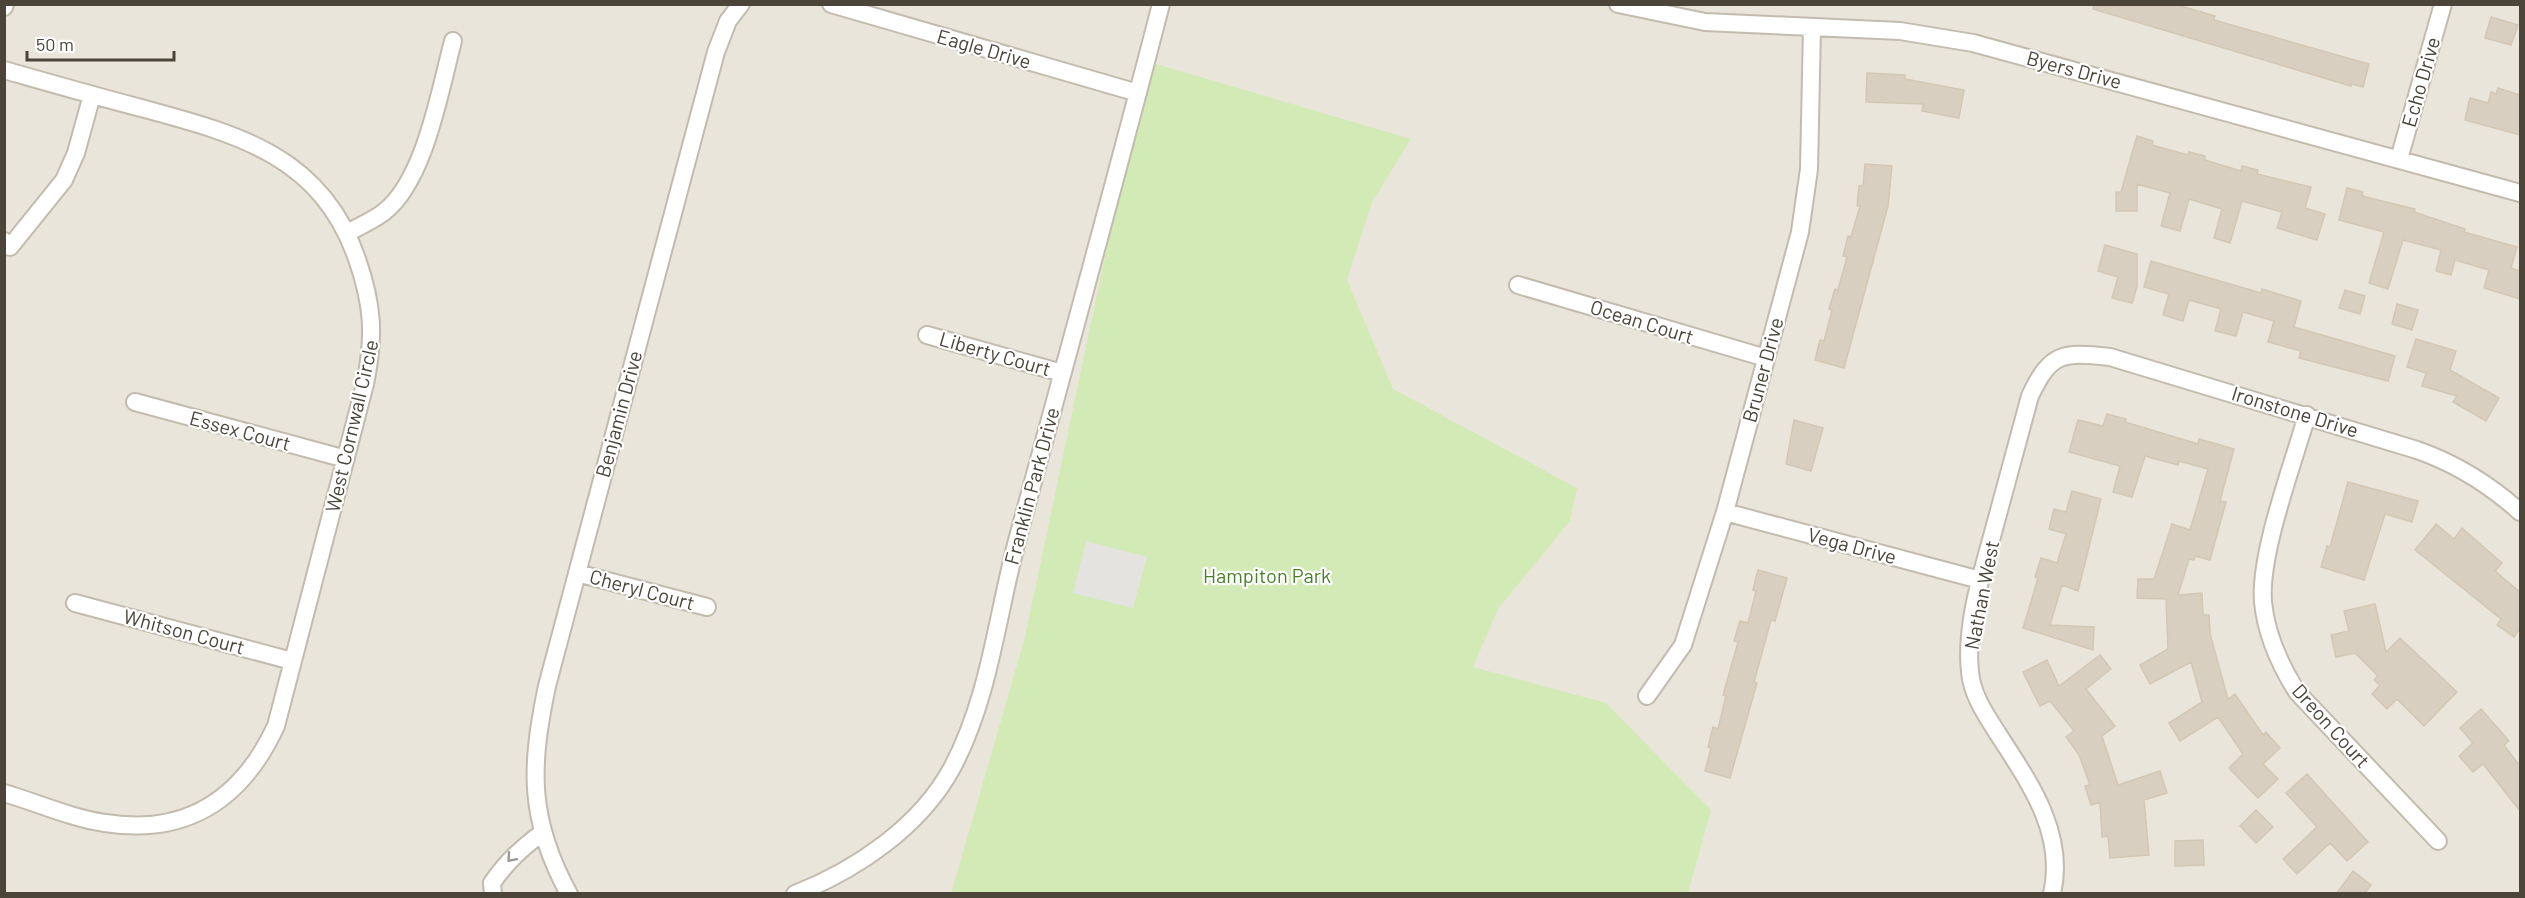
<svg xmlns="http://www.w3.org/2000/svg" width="2525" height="898" font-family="Barlow,sans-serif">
	<rect width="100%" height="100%" fill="#f6f3ec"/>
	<!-- residential -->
	<path fill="#eae5da" d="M5,5H2520V893L5,894Z"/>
	<!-- green -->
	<path fill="#d2eab5" d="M1146,61L1411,139L1372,202L1347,280L1393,389L1577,488L1570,521L1498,609L1473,667L1606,703L1711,810L1688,893L951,894L1025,637Z"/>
	<!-- parking -->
	<path fill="#e5e3e0" d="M1086,541L1147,557L1133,608L1073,593Z"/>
	<!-- building -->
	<path fill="#d8cfc1" stroke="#d3c7b4" stroke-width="1.5" d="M2094,4H2174L2215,16L2214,20L2369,64L2363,87L2352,84L2351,86L2093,9Z
		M2491,17L2518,25L2511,45L2485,38Z
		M1867,73L1905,75V79L1964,90L1959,118L1922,111L1923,104L1866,102Z
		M2498,88L2520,95V135L2465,120L2470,98L2488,103L2491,92L2496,94Z
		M2137,136L2153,141L2152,145L2188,155L2189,152L2205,156V160L2241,171L2242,166L2258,170L2257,174L2311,187L2305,208L2325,214L2317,240L2277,228L2282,212L2242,201L2230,243L2214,238L2222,209L2189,199L2180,231L2161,226L2170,193L2137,184V211H2116V192H2121Z
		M1865,164L1892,166L1888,206L1844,368L1815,360L1820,340L1824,341L1832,310L1829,309L1835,289L1838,290L1847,257L1843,256L1848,236L1851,237L1860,206H1857L1859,186H1863Z
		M2347,188L2363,192L2362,196L2415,209L2414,212L2465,229L2464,232L2517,247L2511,268L2520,271V299L2484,288L2489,270L2455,260L2451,275L2436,271L2441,250L2403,240L2388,289L2369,283L2384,232L2339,220Z
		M2105,245L2137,254V287L2132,303L2112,298L2118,277L2098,271Z
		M2151,261L2261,293L2262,289L2301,301L2294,327L2395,356L2388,381L2299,358L2301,351L2268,342L2274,321L2243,312L2236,336L2215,331L2221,309L2189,300L2183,321L2163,315L2169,294L2144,287Z
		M2345,290L2365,296L2360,314L2339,308Z
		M2397,304L2418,310L2412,330L2392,324Z
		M2416,339L2456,351L2450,370L2499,398L2486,421L2453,402L2457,396L2422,386L2426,373L2407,367Z
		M2107,414L2126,419L2125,422L2198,444L2199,439L2234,449L2220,501L2226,502L2210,560L2195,556L2194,560L2189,559L2178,595L2202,593L2203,615H2209L2210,634L2228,699L2235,694L2263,735L2266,732L2280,748L2263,764L2278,779L2258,798L2229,768L2243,754L2218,717L2180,741L2169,723L2202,702L2191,662L2150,684L2140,665L2168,649L2166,599L2137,598L2138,579H2154L2172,524L2190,530L2208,469L2179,461L2178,465L2145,456L2132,497L2113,492L2120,466L2069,452L2078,420L2103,426Z
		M1794,420L1823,428L1811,471L1786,464Z
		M2348,482L2418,501L2412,522L2385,514L2364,580L2321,567L2327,546L2330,547Z
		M2072,491L2101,499L2078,591L2062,585L2050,625L2094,627L2093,650L2023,628L2038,578L2035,577L2041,558L2057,563L2066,534L2049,529L2054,509L2066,512Z
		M2436,524L2454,539L2462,528L2502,563L2495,571L2520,592V628L2514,637L2497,625L2501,619L2415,550Z
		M1758,570L1787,578L1775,621L1771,620L1754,682L1757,683L1730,778L1705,771L1711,748L1708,747L1713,727L1718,729L1726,696L1723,695L1738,642L1734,641L1740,621L1748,623L1756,591L1753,590Z
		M2375,604L2386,652L2400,638L2457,692L2424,726L2397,699L2387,709L2372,694L2380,685L2374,680L2378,676L2355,653L2336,657L2331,635L2349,631L2344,611Z
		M2100,655L2111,669L2086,689L2115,726L2102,736L2118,785L2160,771L2167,793L2144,800L2149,855L2110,858L2108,836L2102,837L2100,802L2091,805L2085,786L2090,785L2079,755L2066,737L2074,731L2050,701L2040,706L2023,672L2047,660L2059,686Z
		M2481,709L2509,741L2504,745L2520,766V811L2483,764L2473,772L2459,756L2473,743L2460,728Z
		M2307,774L2368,842L2347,861L2330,843L2297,874L2283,859L2317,827L2286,793Z
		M2256,810L2273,827L2256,843L2240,826Z
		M2203,840L2204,865L2175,866V841Z
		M2353,871L2371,885L2364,894H2336Z"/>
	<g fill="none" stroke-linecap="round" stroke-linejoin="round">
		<defs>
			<path id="minor" d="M831,4L1138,93
				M1618,4L1705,22L1900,31L1973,43L2520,193
				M4,7L5,4
				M4,70C50,83 95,96 141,108C237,134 321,155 357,259C373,305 375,336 365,384L276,726C242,799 187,836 105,823C71,818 38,803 4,793
				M2399,159L2443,4
				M348,233C359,226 374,220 384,212C425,180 440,90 453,41
				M4,241L10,247L64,180L76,153L92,95
				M1518,285L1766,358
				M927,335L1062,373
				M135,402L346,459
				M2307,415C2293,464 2259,554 2263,602C2266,634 2280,665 2297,692L2438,841
				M1725,512L1980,580
				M577,573L707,607
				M75,603L292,661
				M1647,696L1683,645L1725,512L1800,232L1809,169L1812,28
				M493,894L492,883C507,861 522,848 543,832
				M569,894C528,819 530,767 547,686L716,52L728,21L741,4
				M795,894C856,870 920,827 952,768C990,697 997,614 1018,537C1066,360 1115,183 1161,4
				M2052,894C2066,833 2029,782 1998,734C1986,715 1972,695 1970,672C1965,624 1982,574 1994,529C2006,484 2018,440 2030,396C2051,352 2062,352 2110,357L2417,450C2457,464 2489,484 2520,512"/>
		</defs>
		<!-- minor casing -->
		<use href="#minor" stroke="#c2bbae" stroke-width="20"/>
		<!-- minor -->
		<use href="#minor" stroke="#fff" stroke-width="16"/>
	</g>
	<!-- one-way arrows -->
	<defs><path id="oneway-chevron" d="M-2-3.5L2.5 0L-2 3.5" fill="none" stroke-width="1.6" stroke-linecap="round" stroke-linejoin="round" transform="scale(1.5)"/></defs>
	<use stroke="#9c9892" href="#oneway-chevron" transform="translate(511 858) rotate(131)"/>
	<g text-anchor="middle" stroke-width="4.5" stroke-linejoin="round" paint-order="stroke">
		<!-- street labels -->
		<g font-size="20" fill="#4b4439" stroke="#fff">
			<text transform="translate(984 49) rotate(16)" y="7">Eagle Drive</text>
			<text transform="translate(2074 70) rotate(15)" y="7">Byers Drive</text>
			<text transform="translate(2421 82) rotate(-74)" y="7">Echo Drive</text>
			<text transform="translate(1642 322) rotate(17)" y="7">Ocean Court</text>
			<text transform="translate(995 354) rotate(16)" y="7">Liberty Court</text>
			<text transform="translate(1763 370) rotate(-75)" y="7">Bruner Drive</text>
			<text transform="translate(2295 412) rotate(17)" y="7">Ironstone Drive</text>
			<text transform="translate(619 414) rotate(-75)" y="7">Benjamin Drive</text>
			<text transform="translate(352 426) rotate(-77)" y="7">West Cornwall Circle</text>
			<text transform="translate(240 431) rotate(15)" y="7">Essex Court</text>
			<text transform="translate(1032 486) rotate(-75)" y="7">Franklin Park Drive</text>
			<text transform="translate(1852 546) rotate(15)" y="7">Vega Drive</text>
			<text transform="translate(642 590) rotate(15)" y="7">Cheryl Court</text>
			<text transform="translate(1982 595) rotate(-79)" y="7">Nathan West</text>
			<text transform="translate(184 632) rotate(15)" y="7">Whitson Court</text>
			<text transform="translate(2331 726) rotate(48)" y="7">Dreon Court</text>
		</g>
		<!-- park labels -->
		<g font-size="20" fill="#4a7f2a" stroke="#fff">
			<text x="1267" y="583">Hampiton Park</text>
		</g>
	</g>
	<!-- border -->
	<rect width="2525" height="898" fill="none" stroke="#4b4439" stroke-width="12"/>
	<!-- scale -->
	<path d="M27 51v9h147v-9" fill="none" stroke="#4b4439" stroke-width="3"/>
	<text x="36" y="51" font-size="18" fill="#4b4439" stroke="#ffffff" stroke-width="4.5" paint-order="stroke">50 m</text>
</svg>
